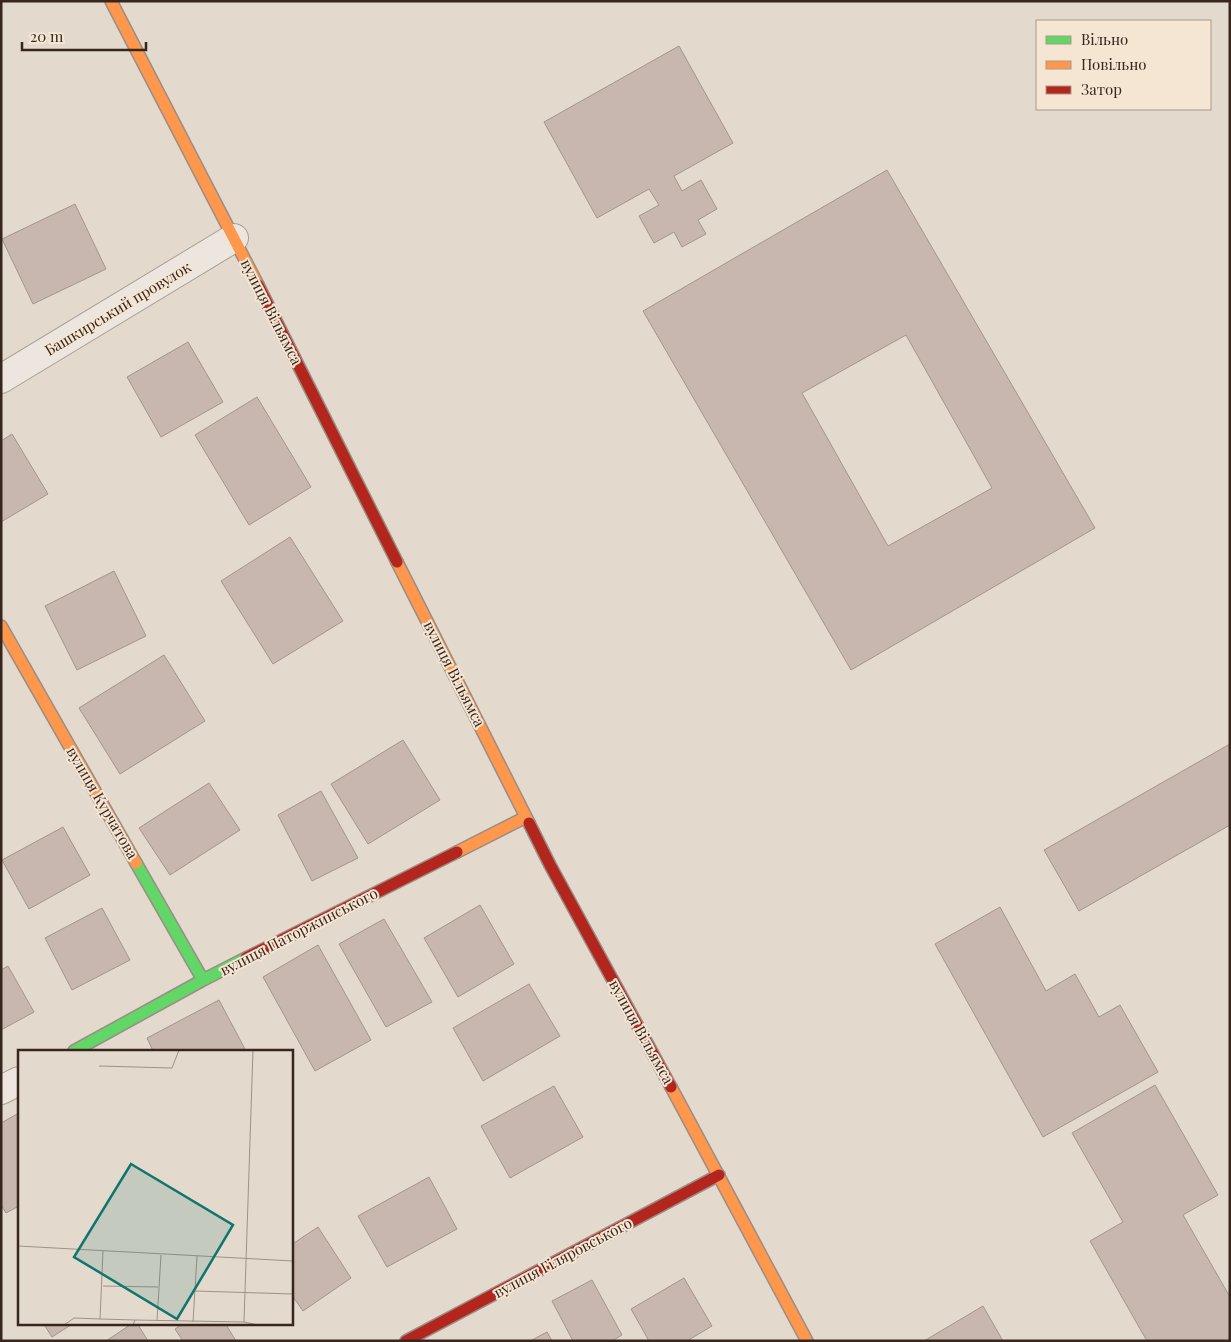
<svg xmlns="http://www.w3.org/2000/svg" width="1231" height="1342" font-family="'Playfair Display',serif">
	<rect width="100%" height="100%" fill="#e4d9cd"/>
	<!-- building -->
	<path fill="#c7b7ae" stroke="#a4958c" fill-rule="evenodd" d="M679,46L733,143L674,176L682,191L701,180L717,209L698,220L706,234L682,247L674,232L654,243L639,216L659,205L649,189L597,218L544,122Z
		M887,170L1095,528L851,670L643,311ZM906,335L992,488L888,546L802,393Z
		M75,204L106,269L33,304L2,239Z
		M188,342L223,402L161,437L127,377Z
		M257,397L311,487L249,525L195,435Z
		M12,434L48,494L1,522V441Z
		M290,537L343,621L273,664L221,581Z
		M114,571L146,636L77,670L45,606Z
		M164,655L205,721L120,774L79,708Z
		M403,740L440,800L368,844L331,784Z
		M1230,744V825L1079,911L1044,850Z
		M209,783L240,830L170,875L139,828Z
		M321,791L358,858L312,881L278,815Z
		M63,827L90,875L29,909L2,860Z
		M480,905L514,964L458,997L424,938Z
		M1000,907L1046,991L1075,974L1099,1017L1120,1005L1158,1072L1043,1137L935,944Z
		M102,908L130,960L72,990L45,938Z
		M384,919L432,1002L386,1027L339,944Z
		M318,945L371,1040L315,1071L263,977Z
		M8,966L34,1012L1,1030V970Z
		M529,984L560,1036L483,1081L453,1028Z
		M219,1000L246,1051H153L147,1038Z
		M1155,1085L1218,1195L1183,1215L1230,1297V1341H1147L1090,1241L1123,1222L1072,1133Z
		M554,1086L583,1137L510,1178L481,1126Z
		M19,1113V1206L6,1213L1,1205V1123Z
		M429,1177L457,1229L387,1267L358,1216Z
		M318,1227L351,1278L303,1311L291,1294V1245Z
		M684,1278L712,1326L687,1341H649L631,1309Z
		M592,1280L622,1335L612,1341H573L552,1301Z
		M983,1306L1003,1341H924Z
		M43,1323H74L52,1337Z
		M133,1323H137L148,1341H106Z
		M184,1323H225L236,1341H183L175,1329Z
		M547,1332L552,1341H530Z"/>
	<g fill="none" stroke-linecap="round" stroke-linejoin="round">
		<defs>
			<path id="street" d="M1,379L234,238
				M1,1090L19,1081"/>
			<path id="fast" d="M136,863L203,980
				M74,1051L203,980L246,958"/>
			<path id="slow" d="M111,1L258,285
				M397,562L529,823
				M1,626L136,863
				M457,852L526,817
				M671,1087L807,1341"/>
			<path id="jam" d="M258,285L397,562
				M529,823L550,865L671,1087
				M246,958L457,852
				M406,1341L719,1175"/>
		</defs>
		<!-- street casing -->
		<use href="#street" stroke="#a99f96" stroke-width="30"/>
		<!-- fast casing -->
		<use href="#fast" stroke="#998e86" stroke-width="14"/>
		<!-- slow casing -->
		<use href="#slow" stroke="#998e86" stroke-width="14"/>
		<!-- jam casing -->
		<use href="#jam" stroke="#998e86" stroke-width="14"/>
		<!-- street -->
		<use href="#street" stroke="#ece6df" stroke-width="28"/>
		<!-- fast -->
		<use href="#fast" stroke="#63d668" stroke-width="11"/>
		<!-- slow -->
		<use href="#slow" stroke="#ff974d" stroke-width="11"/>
		<!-- jam -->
		<use href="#jam" stroke="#b3261e" stroke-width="11"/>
	</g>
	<g text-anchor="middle" stroke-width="4" stroke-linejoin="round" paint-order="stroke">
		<!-- street labels -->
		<g font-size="15" fill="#37261e" stroke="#f5e5d3">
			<text transform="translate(118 309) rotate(-31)" y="5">Башкирський провулок</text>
			<text transform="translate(271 312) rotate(63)" y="5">вулиця Вільямса</text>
			<text transform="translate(454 674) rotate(63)" y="5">вулиця Вільямса</text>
			<text transform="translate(102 803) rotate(60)" y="5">вулиця Курчатова</text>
			<text transform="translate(299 932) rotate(-27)" y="5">вулиця Паторжинського</text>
			<text transform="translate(641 1032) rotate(61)" y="5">вулиця Вільямса</text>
			<text transform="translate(563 1258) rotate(-28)" y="5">вулиця Гіляровського</text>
		</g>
	</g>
	<!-- overview -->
	<g transform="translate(18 1050)">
		<rect width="275" height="275" fill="#e4d9cd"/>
		<path fill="none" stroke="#9f9187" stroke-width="1" d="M81,16L154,18L161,0M0,196L275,211M85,201L82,269L117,270L115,275M85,236L140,237M177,241L275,244M117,270L226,272L240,275M139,271L143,205M175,272L179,206M226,272L235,0M46,275L56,268L82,269"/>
		<path fill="#0f766e" fill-opacity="0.15" stroke="#0f766e" stroke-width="2.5" d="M113,114L215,175L159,269L56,207Z"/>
		<rect width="275" height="275" fill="none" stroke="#37261e" stroke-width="2.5"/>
	</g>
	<!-- border -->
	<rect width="1231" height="1342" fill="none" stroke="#37261e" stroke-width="5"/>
	<!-- legend -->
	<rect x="1036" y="20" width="175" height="90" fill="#f5e5d3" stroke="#a9998b"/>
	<rect x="1046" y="36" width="25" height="8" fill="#63d668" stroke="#a9998b"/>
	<text x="1081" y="45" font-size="15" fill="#37261e">Вільно</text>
	<rect x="1046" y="61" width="25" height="8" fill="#ff974d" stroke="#a9998b"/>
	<text x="1081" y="70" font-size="15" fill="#37261e">Повільно</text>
	<rect x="1046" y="86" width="25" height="8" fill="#b3261e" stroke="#a9998b"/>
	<text x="1081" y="95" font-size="15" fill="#37261e">Затор</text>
	<!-- scale -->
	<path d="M22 42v8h124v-8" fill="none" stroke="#37261e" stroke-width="2.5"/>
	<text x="30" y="42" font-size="15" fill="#37261e" stroke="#f5e5d3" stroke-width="4" paint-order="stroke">20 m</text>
</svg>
